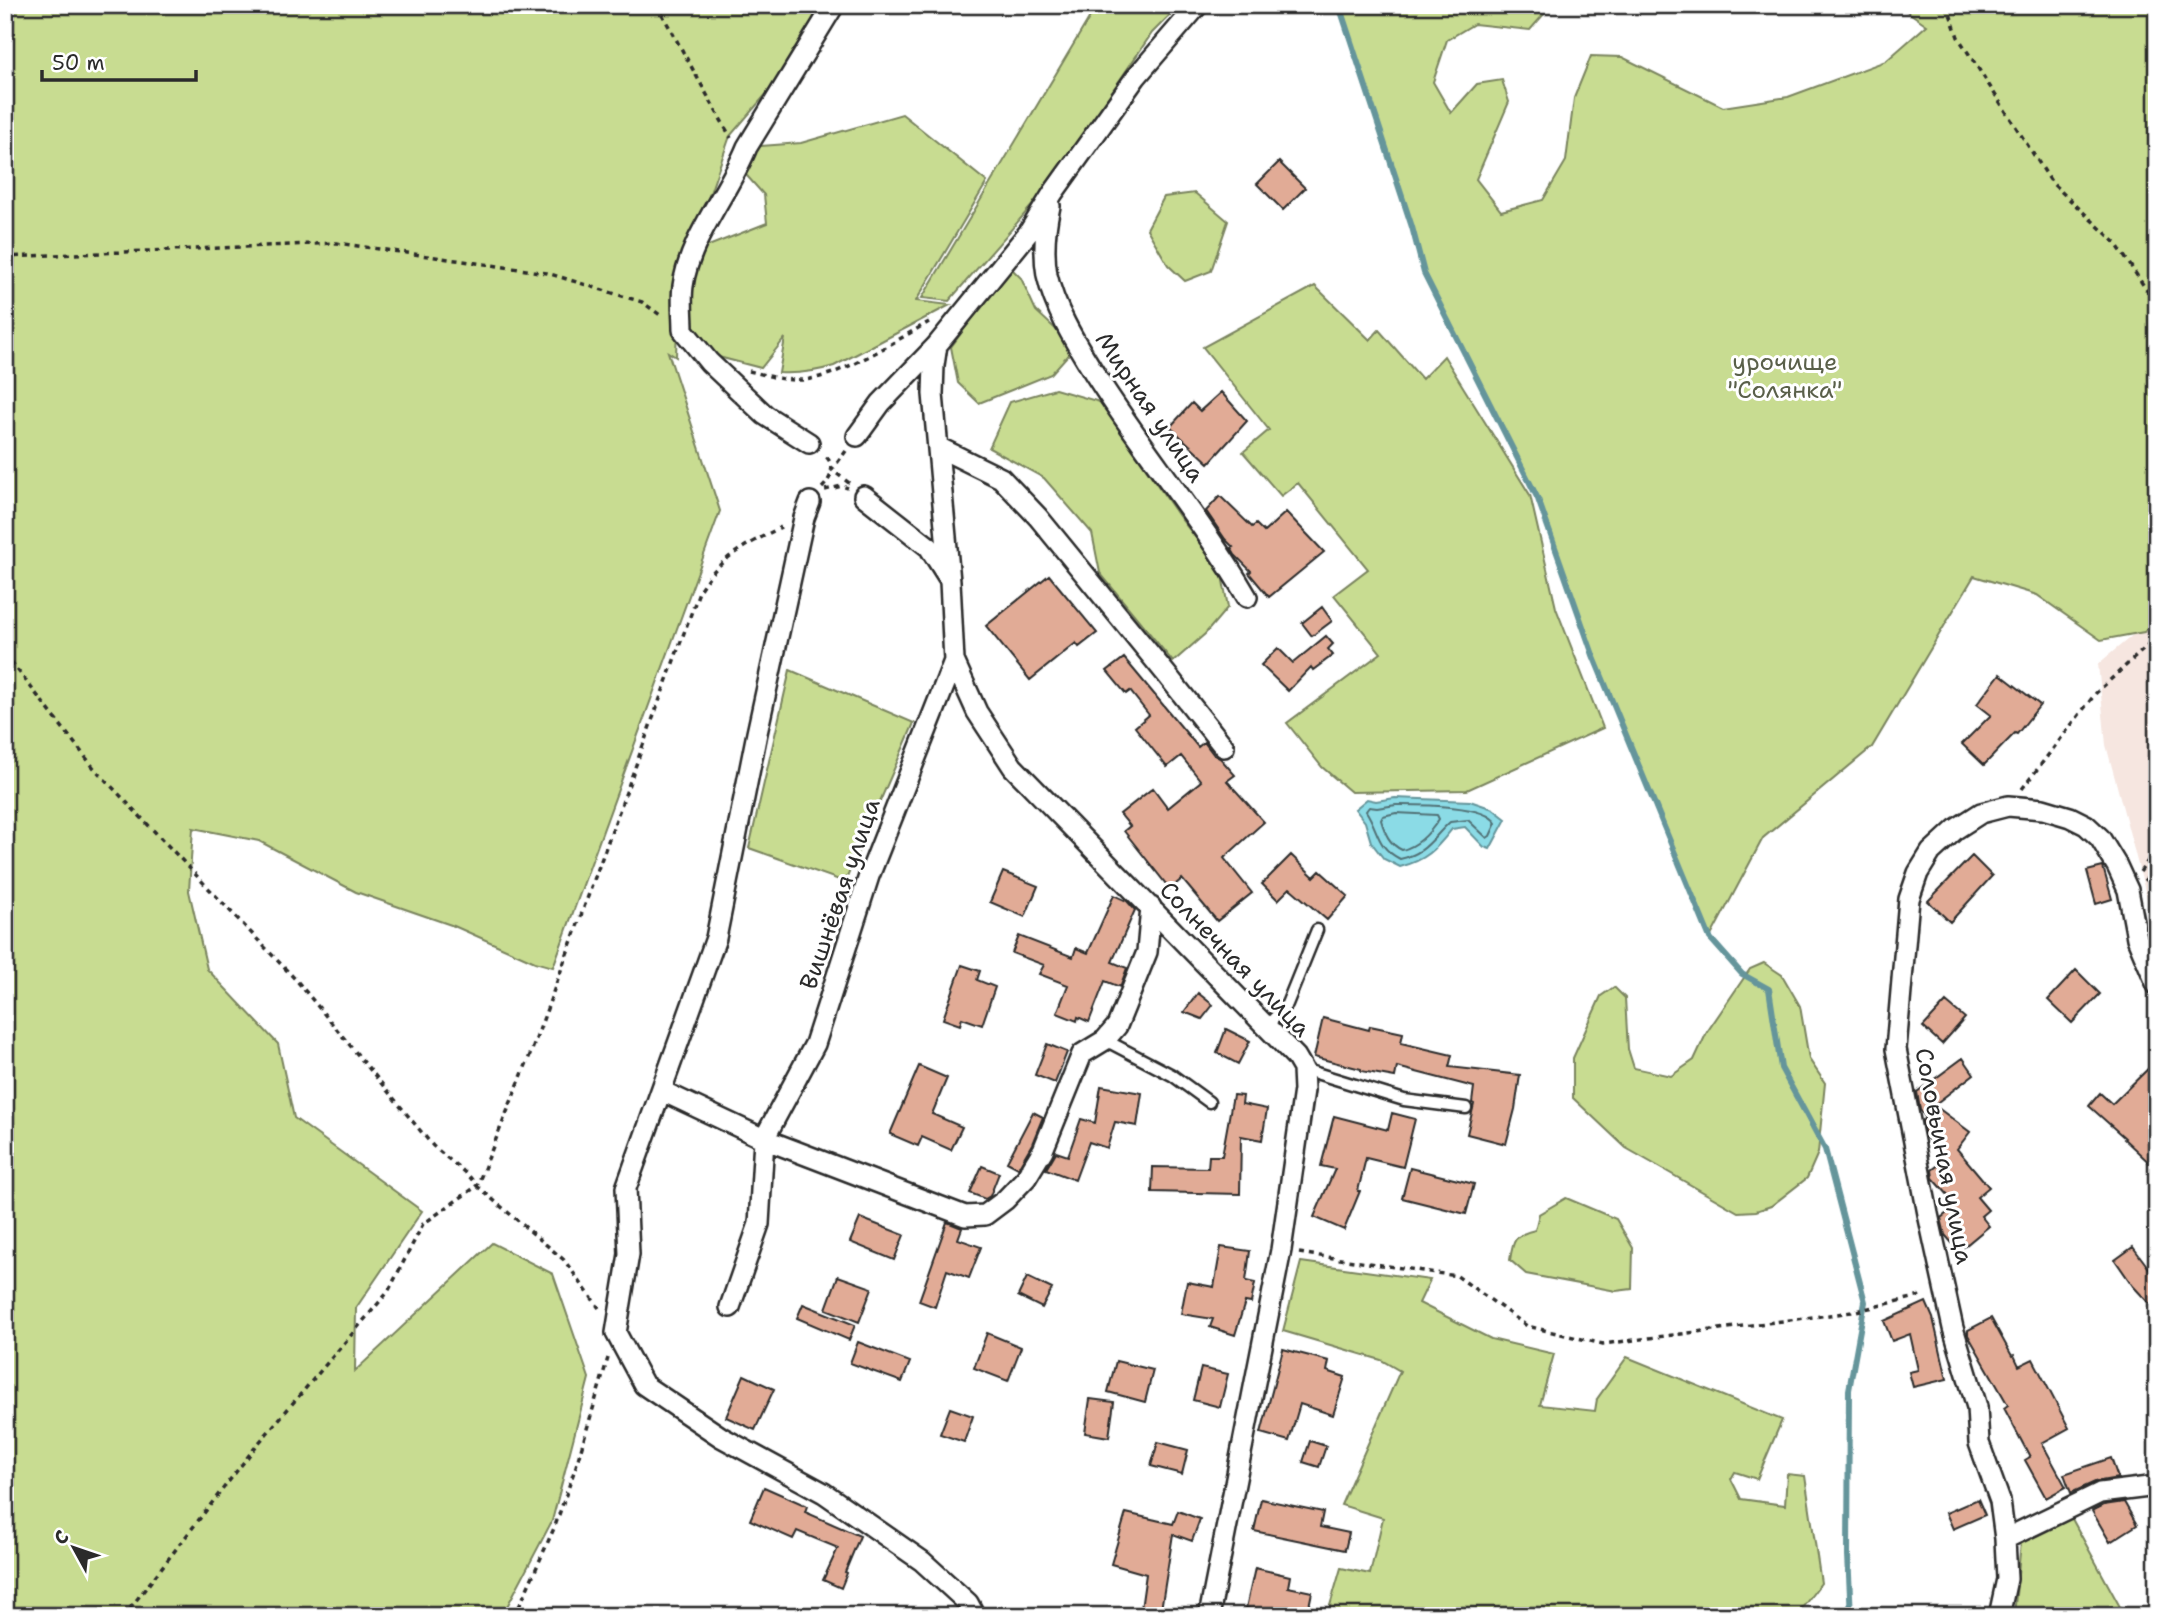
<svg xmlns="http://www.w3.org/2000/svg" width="2162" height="1621" font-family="'Shantell Sans',sans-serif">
	<rect width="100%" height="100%" fill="#fff"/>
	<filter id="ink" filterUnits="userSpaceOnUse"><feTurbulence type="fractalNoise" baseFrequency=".0143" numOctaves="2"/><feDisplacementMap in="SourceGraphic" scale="14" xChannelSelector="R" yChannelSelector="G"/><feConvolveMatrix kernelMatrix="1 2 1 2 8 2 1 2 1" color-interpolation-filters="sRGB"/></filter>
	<g filter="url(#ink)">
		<!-- built -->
		<path fill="#f6e6e0" d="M2157,615V958L2150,948L2149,906L2106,745L2098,664Z"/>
		<!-- green -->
		<path fill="#c8dc91" stroke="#7a845e" stroke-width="2" d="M5,5H829L811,42L730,136L678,285L676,357L668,352L720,511L553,967L535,962L454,926L356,892L259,841L193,828L189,891L207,969L278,1044L294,1118L422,1211L356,1308L355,1371L492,1243L553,1274L589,1378L552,1521L502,1616H5Z
			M1097,5H1180L1152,33L1042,194L949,301L922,298Z
			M1339,5H1552L1530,30L1474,24L1447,40L1433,82L1451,113L1477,84L1502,80L1509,102L1476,179L1501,211L1543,200L1566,161L1574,98L1591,56L1622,57L1723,107L1788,97L1886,61L1927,25L1898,5H2157V621L2144,632L2101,640L2037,595L1974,576L1872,747L1763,838L1710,938L1593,655L1538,499L1424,273L1412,227Z
			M902,114L987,182L916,301L950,305L834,366C815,372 799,374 779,373L785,338L761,368L711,355L693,341L683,286L693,252L767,223L764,195L739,167L747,147L801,143Z
			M1195,193L1228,221L1211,271L1185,281L1168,265L1147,229L1164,197Z
			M1010,267L1021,278L1036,311L1075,347L1051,374L979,403L958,383L951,347Z
			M1315,286L1370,340L1379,330L1422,379L1444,356L1530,495L1556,608L1603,728L1467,790L1351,792L1322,767L1287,723L1381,653L1334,595L1368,569L1298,483L1281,496L1243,452L1269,430L1203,347Z
			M1055,389L1100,402L1181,519L1221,570L1228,607L1205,634L1173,662L1100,573L1092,533L1044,478L989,448L1010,402Z
			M790,670L914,723L845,882L749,848Z
			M1764,963L1782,975L1800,1006L1809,1059L1825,1083L1818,1153L1807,1178L1771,1206L1756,1211L1738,1212L1626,1148L1573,1098V1058L1601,996L1614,987L1625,998L1628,1049L1634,1068L1671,1076L1694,1060L1707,1032L1750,969Z
			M1566,1198L1616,1219L1633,1248L1632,1289L1616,1291L1526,1274L1510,1260C1513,1240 1514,1235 1535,1230L1539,1214Z
			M1301,1262L1430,1280L1419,1303L1491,1339L1554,1354L1540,1405L1595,1411L1597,1399L1627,1357L1782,1420L1757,1479L1735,1472L1731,1479L1741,1499L1785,1505L1787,1474L1805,1476L1821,1583L1796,1616H1749L1737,1611L1733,1616H1327L1341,1568L1370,1574L1383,1518L1341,1505L1400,1371L1381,1360L1283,1331Z
			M2071,1517L2125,1616H2014L2021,1542Z"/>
		<!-- water -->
		<path fill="#8bdbe6" stroke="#65959b" stroke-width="2" d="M1395,798L1470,801L1493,809L1506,819L1490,849L1484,847L1465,827L1452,829C1435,850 1427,860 1400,867L1384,859L1371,842L1365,822L1355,809L1367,799L1376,801Z"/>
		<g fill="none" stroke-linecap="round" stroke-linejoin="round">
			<!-- shore -->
			<path stroke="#517176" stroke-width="2" d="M1396,805C1418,805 1485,804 1496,823L1490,836L1487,838L1468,820L1450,822C1432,838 1426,854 1400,859C1376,847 1379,831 1366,811L1369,807L1377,808Z
				M1396,813L1437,815L1439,819C1430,833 1418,846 1402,850C1389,844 1385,833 1381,820L1383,816Z"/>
			<!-- stream -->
			<path stroke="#65959b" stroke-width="6" d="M1339,5L1412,227L1424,273L1538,499L1593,655L1710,938L1742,974L1769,989L1781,1068L1825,1149L1865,1302L1849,1390L1848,1555L1851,1616"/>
		</g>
		<!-- building -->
		<path fill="#e1ab96" stroke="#2b2b2b" stroke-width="2" d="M1279,162L1305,188L1283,210L1257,184Z
			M1221,392L1247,421L1209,463L1170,427L1192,403L1200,411Z
			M1220,496L1252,527L1256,524L1264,532L1286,512L1324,552L1269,597L1249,573L1251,571L1235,555L1231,548L1233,547L1225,539L1206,511Z
			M1049,575L1097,633L1079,647L1076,643L1030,680L986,626Z
			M1322,607L1332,621L1312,636L1302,623Z
			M1326,636L1333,644L1328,649L1333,655L1313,670L1311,667L1288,691L1261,665L1278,648L1293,663Z
			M1124,658L1198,747L1204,742L1214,755L1221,759L1235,775L1227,781L1264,822L1224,858L1252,893L1217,921L1182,879L1170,889L1124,831L1130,826L1120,814L1153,788L1168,808L1201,781L1181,756L1167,767L1135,727L1149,715L1130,691L1126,694L1107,671Z
			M2000,674L2040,705L2017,734L2015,733L1984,765L1962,744L1991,715L1977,704Z
			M1291,855L1314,877L1320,871L1348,896L1327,920L1290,888L1278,900L1262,884Z
			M1972,856L1992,876L1950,922L1928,901Z
			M2103,867L2112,899L2096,904L2087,871Z
			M1003,872L1038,886L1025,917L990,902Z
			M1114,895L1127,901L1135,910L1112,962L1127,968L1120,987L1105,981L1089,1022L1078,1017L1077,1021L1057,1013L1068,985L1039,974L1044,965L1012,953L1019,936L1073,957L1076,948L1088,953Z
			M962,965L980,971L977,980L995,987L982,1025L962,1018L960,1025L943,1019Z
			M2076,970L2100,994L2072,1023L2048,1000Z
			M1198,993L1213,1005L1202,1019L1184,1012Z
			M1946,1002L1965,1018L1942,1044L1923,1027Z
			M1323,1018L1369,1030L1370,1026L1403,1033L1401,1043L1452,1055L1449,1067L1520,1075L1515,1109L1506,1144L1467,1134L1474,1104L1472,1103L1474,1087L1397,1067L1395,1077L1361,1071V1069L1314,1057Z
			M1226,1029L1250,1041L1238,1064L1217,1053Z
			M1047,1044L1067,1052L1055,1083L1035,1075Z
			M1963,1058L1974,1074L1934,1105L1970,1132L1957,1149L1989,1187L1977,1197L1988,1210L1981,1216L1989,1226L1959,1251L1945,1235L1941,1218L1957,1205L1933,1178L1932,1170L1945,1160L1925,1136L1922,1121L1926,1118L1920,1110L1917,1092Z
			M2157,1060V1170L2124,1139L2125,1138L2089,1106L2100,1093L2112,1104Z
			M919,1066L947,1078L932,1114L962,1127L951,1150L922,1137L918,1146L890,1134Z
			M1101,1086L1142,1093L1137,1126L1115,1122L1107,1148L1089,1142L1075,1180L1046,1169L1056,1152L1068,1156L1081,1119L1095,1123Z
			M1233,1095L1243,1096L1242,1104L1267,1109L1262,1140L1241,1136L1240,1194L1152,1192L1153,1167L1208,1168L1209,1156H1222Z
			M1033,1112L1043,1117L1032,1144L1018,1168L1007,1162Z
			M1392,1113L1415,1119L1403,1167L1366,1158L1358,1191H1360L1344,1230L1314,1217L1335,1169L1321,1166L1334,1116L1388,1130Z
			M982,1166L999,1173L990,1196L985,1199L970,1193Z
			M1410,1168L1474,1184L1466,1214L1402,1198Z
			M860,1218L904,1235L894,1260L850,1242Z
			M947,1222L962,1228L958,1239L981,1247L969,1278L947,1270L935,1307L919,1301Z
			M1221,1247L1250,1251L1246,1281L1255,1283L1251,1303L1245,1302L1235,1335L1210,1327L1213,1319L1181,1314L1187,1282L1214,1287Z
			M2133,1247L2157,1279V1312L2133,1286L2115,1260Z
			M838,1276L872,1288L859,1322L826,1309Z
			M1027,1277L1052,1289L1042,1308L1018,1296Z
			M1926,1302L1933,1318L1947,1379L1913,1387L1909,1372L1918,1370L1910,1334L1892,1341L1884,1321Z
			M803,1304L855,1325L849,1340L797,1318Z
			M1991,1318L2012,1356L2014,1355L2019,1366L2033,1359L2069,1428L2042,1443L2066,1487L2046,1498L2025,1460L2030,1457L2004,1408L2008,1405L1968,1335V1330Z
			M987,1333L1021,1347L1008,1381L974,1368Z
			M858,1342L910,1362L902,1382L850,1363Z
			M1283,1349L1329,1361L1327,1371L1345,1377L1333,1415L1300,1404L1289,1441L1261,1433Z
			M1116,1361L1153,1370L1145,1402L1108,1392Z
			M1201,1368L1228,1374L1220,1407L1193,1400Z
			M744,1375L774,1389L755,1430L726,1417Z
			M1090,1399L1114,1402L1109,1437L1085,1433Z
			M950,1408L973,1416L964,1442L940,1434Z
			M1310,1441L1326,1446L1319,1467L1303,1462Z
			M1158,1442L1188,1450L1182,1474L1151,1466Z
			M2111,1458L2118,1478L2095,1482L2071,1493L2064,1474Z
			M764,1487L807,1506L805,1512L860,1536L845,1572L847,1573L841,1588L823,1580L838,1548L797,1531L793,1539L750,1520Z
			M1261,1499L1323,1512L1320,1527L1349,1533L1345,1550L1254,1531Z
			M1978,1499L1985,1515L1953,1529L1946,1513Z
			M2124,1502L2137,1525L2110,1542L2092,1511L2104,1505Z
			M1178,1511L1200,1519L1192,1541L1173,1534L1160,1616H1140L1146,1574L1111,1564L1126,1513L1173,1524Z
			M1255,1568L1290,1576L1288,1587L1312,1592L1307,1616L1283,1611L1282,1616L1246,1608Z"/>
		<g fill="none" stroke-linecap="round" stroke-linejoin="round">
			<defs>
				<path id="service" d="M1267,1026L1287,1004L1317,930
					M1105,1040L1172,1075L1209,1102
					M1303,1069L1404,1100L1466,1108"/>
				<path id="minor" d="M1050,206C1045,229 1043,252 1047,275C1055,311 1077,345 1096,376C1144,452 1202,520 1247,597
					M937,345L934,365L933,394L950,581L954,661L977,712L1013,767L1296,1057L1303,1069L1304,1090L1281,1250L1209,1616
					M857,436L881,403L937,345L1029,232L1053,193L1136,77L1198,5
					M809,443L765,415L709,362L683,330C683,316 681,300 683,286C689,239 729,192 747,147L834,5
					M940,448L1001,478L1038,517L1167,675L1224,747
					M864,496L929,547L948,577
					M810,502L804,518L757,733L716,938L626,1188L629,1254L616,1333L644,1385L721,1437L824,1493L922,1561L968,1603L975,1616
					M662,1091L764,1139L965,1216L985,1215L1005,1200L1026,1178L1043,1150L1082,1054L1105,1040L1117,1026L1147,952L1151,907
					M730,1307L759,1224L764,1139L815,1044L869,876L954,661
					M2005,1539L2100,1493L2157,1486
					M1999,1616L2007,1579L2005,1539L2000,1501L1979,1443L1977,1407L1953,1328L1928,1214L1896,1049L1909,899L1918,873L1931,852L1956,829L1981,813L2008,806L2043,809L2070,817L2086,825L2100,838L2117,866L2128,890L2137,938L2157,985"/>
			</defs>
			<!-- service casing -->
			<use href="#service" stroke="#2b2b2b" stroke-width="15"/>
			<!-- minor casing -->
			<use href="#minor" stroke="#2b2b2b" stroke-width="24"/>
			<!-- path -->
			<path stroke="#2b2b2b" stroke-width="3.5" stroke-dasharray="5 5" stroke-linecap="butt" d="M657,5L731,138
				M1947,5L1958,37L2052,183L2115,242L2157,306
				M5,257L337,243L547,273L642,302L663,317
				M749,371C766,375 784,381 802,380C840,378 896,340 929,322
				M846,451L832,470L849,483
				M822,488C833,477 836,464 823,454
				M825,490L842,486L848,488
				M5,654L94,768L297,981L433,1146L469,1176L477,1186L532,1050L700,589C721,556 747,545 781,527
				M2022,789L2096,693L2157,637
				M2140,872L2157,848
				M2144,881L2157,868
				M1299,1253L1457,1276L1527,1326L1603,1344L1852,1312L1925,1295
				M124,1616L257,1445L388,1292L423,1224L477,1186L564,1260L599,1308
				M515,1616L555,1526L576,1466L608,1358"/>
			<!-- service -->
			<use href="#service" stroke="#fff" stroke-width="10"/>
			<!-- minor -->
			<use href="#minor" stroke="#fff" stroke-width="19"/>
		</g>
	</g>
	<g text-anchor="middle" stroke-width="6" stroke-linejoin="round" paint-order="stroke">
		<!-- park labels -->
		<g font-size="24" fill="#5a604a" stroke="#fff">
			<text x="1785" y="370">урочище<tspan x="1785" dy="28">"Солянка"</tspan></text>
		</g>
		<!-- street labels -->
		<g font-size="24" fill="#2b2b2b" stroke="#fff">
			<text transform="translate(1150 407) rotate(56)" y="8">Мирная улица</text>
			<text transform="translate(840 894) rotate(-71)" y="8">Вишнёвая улица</text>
			<text transform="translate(1235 959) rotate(46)" y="8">Солнечная улица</text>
			<text transform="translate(1944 1156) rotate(79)" y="8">Соловьиная улица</text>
		</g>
	</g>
	<!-- margin -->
	<rect width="2162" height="1621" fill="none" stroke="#fff" stroke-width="28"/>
	<rect x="14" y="14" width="2134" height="1593" fill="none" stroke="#2b2b2b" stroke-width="2.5" filter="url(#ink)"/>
	<!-- north arrow -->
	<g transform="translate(74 1548) rotate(310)" stroke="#ffffff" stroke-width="5" paint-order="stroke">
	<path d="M0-5L12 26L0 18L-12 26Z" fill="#2b2b2b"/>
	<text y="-10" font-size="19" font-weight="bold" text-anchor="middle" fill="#2b2b2b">С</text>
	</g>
	<!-- scale -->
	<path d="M42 70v10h154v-10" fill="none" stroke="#2b2b2b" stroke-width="3.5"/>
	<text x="52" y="70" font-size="21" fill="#2b2b2b" stroke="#ffffff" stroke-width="5" paint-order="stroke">50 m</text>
</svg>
